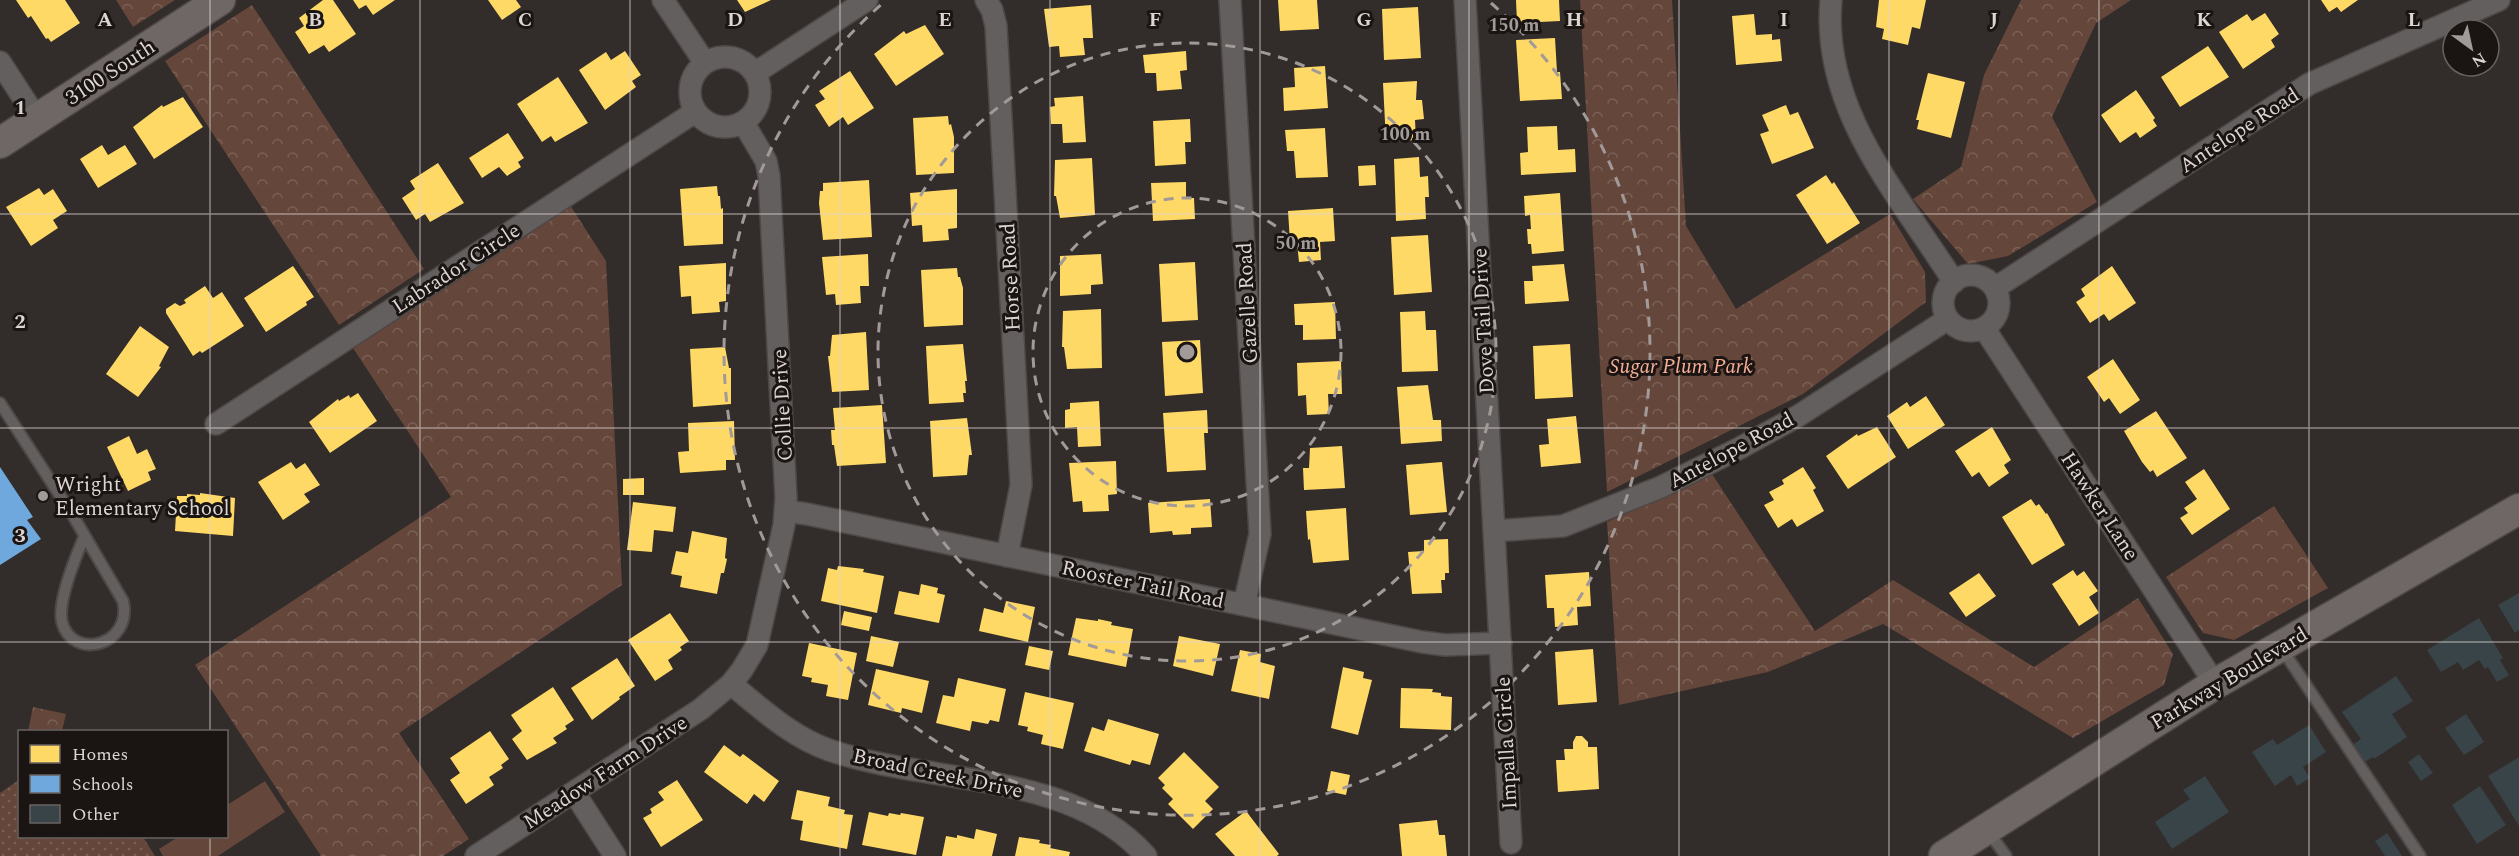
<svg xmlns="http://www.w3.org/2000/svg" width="2519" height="856" font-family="Spectral,serif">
	<defs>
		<pattern id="grass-dots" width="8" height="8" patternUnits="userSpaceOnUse" patternTransform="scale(1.5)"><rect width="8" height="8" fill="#65463b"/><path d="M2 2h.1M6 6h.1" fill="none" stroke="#7b6056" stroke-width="1.8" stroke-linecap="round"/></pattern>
		<pattern id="park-crowns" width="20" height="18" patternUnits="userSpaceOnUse" patternTransform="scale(1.5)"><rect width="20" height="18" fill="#65463b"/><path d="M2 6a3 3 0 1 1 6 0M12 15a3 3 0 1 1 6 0" fill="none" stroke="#7b6056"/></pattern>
	</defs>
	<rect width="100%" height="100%" fill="#322c2a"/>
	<!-- grass -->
	<path fill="url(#grass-dots)" d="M19,780L20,836L143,837L155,856H0V793Z"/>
	<!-- park -->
	<path fill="url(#park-crowns)" d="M116,0H175L133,27Z
		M1580,0H1672L1686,226L1736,309L1890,214L1925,272L1926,302L1803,394L1607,492Z
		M2021,0H2131L2096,23L2052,117L2097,202L2008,256L1968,264L1913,199L1961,167L1984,75Z
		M252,5L424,269L339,325L165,61Z
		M570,205L606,261L622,585L399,733L469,839L443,856H321L195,665L451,497L353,348Z
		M1712,474L1815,631L1893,580L2034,667L2138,598L2173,654L2164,685L2073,738L1883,624L1768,672L1619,705L1607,522Z
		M2274,506L2328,588L2234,640L2203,633L2166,577Z
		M33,707L66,714L62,731H28Z"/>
	<!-- garden -->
	<path fill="#65463b" d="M265,781L285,812L218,856H163L159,849L178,837L226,836L227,805Z"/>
	<!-- homes -->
	<path fill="#ffd966" d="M16,0H65L80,23L51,42L48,38L46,39L31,16L28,18Z
		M323,0H333L356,34L329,52L324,45L309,54L295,32L304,26L299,18Z
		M353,0H395L373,15L366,5L359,9Z
		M488,0H516L521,7L502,20Z
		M737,0H771L745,12Z
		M1278,0H1317L1319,29L1280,31Z
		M1516,0H1559L1560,21L1517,23Z
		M1879,0H1926L1920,29L1912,27L1908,45L1882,39L1884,29L1876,27Z
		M2321,0H2358L2341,12L2337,7L2329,12Z
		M1091,5L1093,38H1083L1085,55L1060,57L1059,46L1049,47L1044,9Z
		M1418,7L1421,58L1384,60L1382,9Z
		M2265,13L2279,34L2271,40L2275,47L2243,69L2219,32L2247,14L2252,21Z
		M1754,14L1756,35L1772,34V40L1780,39L1782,61L1736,65L1732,16Z
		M925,25L944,54L896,86L874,54L904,31L906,34Z
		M1555,38L1557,72H1560L1562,99L1520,101L1516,40Z
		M2208,46L2229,77L2180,107L2161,77Z
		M625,51L641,75L632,81L636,87L605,110L579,70L606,52L611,60Z
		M1186,51L1187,70L1180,71L1182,89L1157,91L1156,73H1145L1143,55Z
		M1325,66L1328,108L1284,111L1283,88L1295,87L1294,68Z
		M850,71L874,108L848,125L843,117L829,127L815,105L825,99L819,91Z
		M1928,73L1965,82L1951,138L1917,129L1919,120H1916Z
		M558,77L588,123L555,142L551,136L542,142L517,104Z
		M1417,81L1416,100H1422L1424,119L1415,120L1416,140L1386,142L1383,83Z
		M2136,90L2155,118L2153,120L2157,126L2140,138L2136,132L2120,143L2101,115Z
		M1083,96L1086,142L1063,143L1062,124H1051L1050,107L1055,106L1054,98Z
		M183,97L203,127L154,159L133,127L162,105L163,107Z
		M1786,105L1790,115L1798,112L1814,148L1772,164L1760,134L1769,131L1762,115Z
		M948,116L949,125L951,124L954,137V173L916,175L913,118Z
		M1190,119L1191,142H1185L1186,164L1155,166L1153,121Z
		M1557,126L1558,150L1575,149L1576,172L1521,175L1520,153L1528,152L1527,127Z
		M1325,128L1328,177L1296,178L1294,151H1287L1285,130Z
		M508,133L524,158L518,162L521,167L507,176L499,167L482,178L469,158Z
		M102,145L108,155L125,145L137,164L98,188L80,159Z
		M1419,157L1420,177L1428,176L1429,197H1425L1426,219L1396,221L1394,159Z
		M1092,158L1095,215L1060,218L1056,196H1054L1055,160Z
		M438,163L464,203L430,222L425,214L416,220L402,198L415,189L410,181Z
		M1375,165L1376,185L1359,186L1358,166Z
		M1826,175L1832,184L1834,182L1860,223L1827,244L1796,195Z
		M869,180L872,237L823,240L819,203L820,191H823V183Z
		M1186,182V198H1194L1195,219L1153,221L1151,183Z
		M717,186L718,196H720L721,209L723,208V244L684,246L680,189Z
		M39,188L44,195L53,189L67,211L53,220L58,228L31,246L6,207Z
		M957,189V228L948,229L949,240L923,242L922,225L912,226L910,193Z
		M1560,193L1564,251L1532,254L1531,244H1528L1527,229H1531L1530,215L1525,216L1524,196Z
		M1333,208L1335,241L1320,242L1321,260L1299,262L1297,242H1290L1288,211Z
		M1428,235L1432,292L1394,295L1391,237Z
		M868,254L869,286H860L861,303L836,305L835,294L826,295L822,257Z
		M1101,254L1103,284L1091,285V294L1060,296V256Z
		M1195,262L1198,320L1162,322L1159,264Z
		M726,263V301L719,302L720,312L692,314L691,296L681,297L679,266Z
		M1564,264L1569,301L1525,304L1524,281H1533L1532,266Z
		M293,266L314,297L306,302L307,305L266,332L244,298Z
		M2112,266L2136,303L2109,321L2104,314L2090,323L2076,302L2085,296L2081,289Z
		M957,268L958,277H960L963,288V325L924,327L921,270Z
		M205,286L213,298L222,292L244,326L202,353L200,351L193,356L166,313V309L175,303L180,306L186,303L184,300Z
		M1335,302L1336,339L1303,340V325H1295L1294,304Z
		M1101,309L1102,368L1067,369L1064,347H1062L1063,311Z
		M1425,311L1426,330H1436L1438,371L1402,372L1400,312Z
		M140,326L169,347L159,366L161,367L138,397L106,374Z
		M866,332L869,390L832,392L828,356H830L832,335Z
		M1200,340L1203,393L1165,396L1162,342Z
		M963,344L967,381H965L966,393H963L964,402L929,404L926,346Z
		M1570,344L1573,397L1535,399L1533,346Z
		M725,347L729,368H731V404L693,407L690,349Z
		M2113,359L2140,400L2120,414L2109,398L2104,402L2087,377Z
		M1341,361L1342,394H1328L1329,414L1307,415L1306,395L1298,396L1297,363Z
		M1428,385L1433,420H1441L1442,441L1401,444L1397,387Z
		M358,393L377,421L330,453L309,422L338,399L339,401L349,395L350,398Z
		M1926,396L1945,425L1908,449L1887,416L1907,402L1910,407Z
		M1099,401L1101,446L1078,447L1077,427L1065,428V410L1070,409V403Z
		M882,405L886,463L837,466L834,445H832L831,430H835L833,408Z
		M1207,410L1208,433H1204L1206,470L1167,472L1163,413Z
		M2156,411L2187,458L2157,477L2153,470L2150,472L2142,462L2124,431Z
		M1576,416L1581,463L1541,467L1539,445L1549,444L1547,419Z
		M967,418L972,455H969L967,475L933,477L930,421Z
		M734,421L735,460H726V470L680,473L678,452L689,451L688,423Z
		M1877,427L1896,457L1848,489L1826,456L1857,434L1858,436Z
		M1992,427L2011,460L2004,465L2009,473L1989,487L1979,472L1972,477L1955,451Z
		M129,436L137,454L147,449L156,469L148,472L151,480L128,491L107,447Z
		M1342,446L1345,488L1304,490L1303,468H1309L1310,448Z
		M1116,461L1117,494L1108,495L1109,511L1083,512L1082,501L1073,502L1069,463Z
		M291,462L296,469L305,463L320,485L304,494L310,502L283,520L258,482Z
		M1442,462L1447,512L1410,515L1406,465Z
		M1803,467L1816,488L1813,490L1824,511L1797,527L1792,519L1778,528L1764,505L1774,500L1769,492L1784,484L1782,480Z
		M2204,469L2230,509L2192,535L2180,518L2188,513L2184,508L2197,499L2185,482Z
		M644,478V495H623V479Z
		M200,493L235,498L233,536L175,531L177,496H187V494L200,495Z
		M1210,499L1212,527L1191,528V534L1173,535L1172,531L1150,533L1148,503Z
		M2031,499L2036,506L2039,504L2046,514L2047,513L2065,545L2032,565L2002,517Z
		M633,502L676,507L673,532L654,530L652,552L627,550Z
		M1346,508L1349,560L1313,563L1310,539L1308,540L1306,511Z
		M692,531L727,538L725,558L727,559L724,573H721L717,594L680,587L682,576L671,574L676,551L688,553Z
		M1448,539L1449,573H1445V580H1441L1442,593L1412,594L1408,552L1424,551V540Z
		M838,566L864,569L863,572L884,576L877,613L821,601L828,568L837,570Z
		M2073,570L2077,576L2084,571L2098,591L2089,597L2099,613L2079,626L2052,584Z
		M1589,572L1591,606L1577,607L1578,625L1555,627L1554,608H1547L1545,575Z
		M1979,573L1996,596L1966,617L1949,593Z
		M921,584L938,588L937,593L945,595L939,623L894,614L899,591L919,595Z
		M1006,601L1035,607L1028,642L979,631L984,608L1003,613Z
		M844,611L872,617L869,631L841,625Z
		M670,613L689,641L680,647L682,650L668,660L673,669L655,681L628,640Z
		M1076,618L1098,621V619L1112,622L1111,625L1133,629L1126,667L1068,655Z
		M871,636L899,642L893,667L866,661Z
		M1179,636L1220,644L1213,676L1173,666Z
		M809,643L857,653L848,700L826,696L828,685L811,682L812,678L802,676Z
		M1029,646L1053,651L1049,670L1025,665Z
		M1593,649L1597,702L1558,705L1555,652Z
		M1240,650L1261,654L1260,662L1275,666L1269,699L1231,691Z
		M617,658L635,686L619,697L620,699L592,720L571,688Z
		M1343,667L1364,672L1363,678L1372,680L1358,735L1331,728Z
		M876,669L929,681L922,713L902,708L901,713L868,705Z
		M958,678L1006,689L999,722L990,720L988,724L972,721L970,731L936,723L943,695L954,697Z
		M553,687L574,720L565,726L567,729L553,738L557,743L527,760L512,739L522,731L511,715Z
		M1401,688L1433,689L1432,692L1441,693V696L1452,697L1451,730L1400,728Z
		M1025,692L1074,703L1063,749L1041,744L1043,735L1027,731L1028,727L1018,725Z
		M1108,719L1159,734L1150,765L1132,760L1130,765L1084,751L1092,727L1104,731Z
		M490,731L509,759L501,765L503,768L489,777L494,785L466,804L450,780L460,773L450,758Z
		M1576,736H1582L1588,742V747H1597L1599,789L1558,792L1556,760H1565L1564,749H1573V742Z
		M724,745L740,757L743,754L779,781L764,802L754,794L747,804L704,772Z
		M1184,752L1219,787L1205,801L1213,809L1193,829L1168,804L1173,799L1162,788L1165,785L1158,778Z
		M1331,771L1350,775L1346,795L1327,791Z
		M677,780L703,820L661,847L643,818L652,813L650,809L664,800L658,792Z
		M797,790L830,797L828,806L845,810L844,814L853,815L847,849L800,840L803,821L791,819Z
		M1246,811L1279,854L1277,856H1235L1215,834Z
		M869,812L888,816L889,813L900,815L901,813L924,817L916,855L862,845Z
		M1437,820L1439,835H1445L1447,856H1402L1399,824Z
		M976,829L997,834L992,856H942L946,836L957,838V835L974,839Z
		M1019,837L1040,840L1039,843L1051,845L1050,848L1070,852L1069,856H1015Z"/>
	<!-- schools -->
	<path fill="#6fa8dc" d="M0,467L33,517L27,520L41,539L0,565Z"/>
	<!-- building -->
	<path fill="#394448" d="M2519,593V630L2515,633L2498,605Z
		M2479,618L2503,658L2500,660L2509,675L2497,682L2488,667L2485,669L2479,660L2463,670L2458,662L2441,672L2427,650Z
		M2396,676L2413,701L2392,714L2407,737L2374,759L2373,757L2363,763L2351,746L2361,739L2342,712Z
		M2466,714L2484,742L2464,755L2445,728Z
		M2309,725L2326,752L2303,767L2310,778L2297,786L2291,775L2275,786L2252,752L2273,739L2277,745Z
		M2419,754L2433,773L2421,781L2408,762Z
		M2519,757V826L2488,776Z
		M2205,776L2229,812L2172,849L2155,822L2190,799L2183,790Z
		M2480,786L2506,825L2477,844L2452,805Z
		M2387,833L2402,856H2385L2375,841Z"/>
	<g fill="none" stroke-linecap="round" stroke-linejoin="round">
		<defs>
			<path id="lane" d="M0,403L72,514L123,601C133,646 72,661 62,622C57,601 76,557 84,537
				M2282,649L2420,856
				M1987,830L2006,856"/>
			<path id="street" d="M663,0L705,63
				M986,0L992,10L996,26L1021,485L1007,556
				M1230,0L1260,534L1244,605
				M1465,0L1511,843
				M1831,0C1821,110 1899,195 1954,282
				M690 92a35 35 0 1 1 70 0a35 35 0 1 1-70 0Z
				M0,62L37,119
				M755,73L867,0
				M1943 303a28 28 0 1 1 56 0a28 28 0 1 1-56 0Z
				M1995,288L2309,84L2499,0
				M1984,328L2215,684
				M216,424L695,112
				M786,511L807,514L1422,642L1445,645L1501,643
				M1494,531L1563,526L1661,487L1738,449L1798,416L1948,319
				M731,684C762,709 790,736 829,750C930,785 1070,770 1146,856
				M574,792L615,856
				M476,856L701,709L731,684L742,670L757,645L784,525L786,498L769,176L766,161L743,122"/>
			<path id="secondary" d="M0,143L220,0
				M1944,856L2215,684L2519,509"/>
		</defs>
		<!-- lane casing -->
		<use href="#lane" stroke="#4d4746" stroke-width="14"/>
		<!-- street casing -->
		<use href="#street" stroke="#4d4746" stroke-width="24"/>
		<!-- secondary casing -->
		<use href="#secondary" stroke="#4d4746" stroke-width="33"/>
		<!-- lane -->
		<use href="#lane" stroke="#635f5e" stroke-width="10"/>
		<!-- street -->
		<use href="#street" stroke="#635f5e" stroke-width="21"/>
		<!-- secondary -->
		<use href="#secondary" stroke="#6e6765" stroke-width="30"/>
	</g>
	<!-- grid -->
	<path fill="none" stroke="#ddd5d3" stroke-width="1.5" stroke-opacity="0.55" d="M210,0V732M420,0V856M630,0V856M840,0V856M1050,0V856M1260,0V856M1469,0V856M1679,0V856M1889,0V856M2099,0V856M2309,0V856M0,214H2519M0,428H2519M0,642H2519M210,836V856"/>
	<!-- distance rings -->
	<g fill="none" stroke="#a19a98" stroke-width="3" stroke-dasharray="10 8">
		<circle cx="1187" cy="352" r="154"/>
		<circle cx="1187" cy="352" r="309"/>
		<path d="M1491 3A463 463 0 1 1 883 3"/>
	</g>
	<!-- markers -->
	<circle fill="#a19a98" stroke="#1a1513" stroke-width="2" cx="43" cy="496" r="6"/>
	<g text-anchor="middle" stroke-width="6" stroke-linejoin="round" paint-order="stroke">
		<!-- street labels -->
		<g font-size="21" fill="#ddd5d3" stroke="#1a1513">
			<text transform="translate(110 72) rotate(-33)" y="7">3100 South</text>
			<text transform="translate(2239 130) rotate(-33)" y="7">Antelope Road</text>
			<text transform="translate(456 268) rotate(-33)" y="7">Labrador Circle</text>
			<text transform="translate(1010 277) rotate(-93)" y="7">Horse Road</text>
			<text transform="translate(1247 303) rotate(-93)" y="7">Gazelle Road</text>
			<text transform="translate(1483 321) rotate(-93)" y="7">Dove Tail Drive</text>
			<text transform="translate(782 405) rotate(-93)" y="7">Collie Drive</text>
			<text transform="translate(1731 450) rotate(-28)" y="7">Antelope Road</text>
			<text transform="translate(2100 506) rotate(57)" y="7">Hawker Lane</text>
			<text transform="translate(1143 584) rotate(12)" y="7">Rooster Tail Road</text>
			<text transform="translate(2229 678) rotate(-31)" y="7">Parkway Boulevard</text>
			<text transform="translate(1506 743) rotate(-93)" y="7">Impalla Circle</text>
			<text transform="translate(605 772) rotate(-33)" y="7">Meadow Farm Drive</text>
			<text transform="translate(938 773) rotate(12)" y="7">Broad Creek Drive</text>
		</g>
		<!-- park labels -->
		<g font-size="21" font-style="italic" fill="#f6af97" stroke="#1a1513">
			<text x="1681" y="373">Sugar Plum Park</text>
		</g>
		<!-- poi labels -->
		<g font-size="21" fill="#ddd5d3" stroke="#1a1513" text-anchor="start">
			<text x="55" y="491">Wright<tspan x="55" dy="24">Elementary School</tspan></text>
		</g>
	</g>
	<g font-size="20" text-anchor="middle" font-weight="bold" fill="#ddd5d3" stroke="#1a1513" stroke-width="6" stroke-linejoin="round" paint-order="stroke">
		<text x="105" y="26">A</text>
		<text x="315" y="26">B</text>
		<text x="525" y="26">C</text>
		<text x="735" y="26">D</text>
		<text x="945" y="26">E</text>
		<text x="1155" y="26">F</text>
		<text x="1364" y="26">G</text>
		<text x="1574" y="26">H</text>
		<text x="1784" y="26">I</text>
		<text x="1994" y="26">J</text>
		<text x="2204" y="26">K</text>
		<text x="2414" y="26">L</text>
		<text x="20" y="114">1</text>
		<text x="20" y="328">2</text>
		<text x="20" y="542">3</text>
	</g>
	<circle cx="1187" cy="352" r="9" fill="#a19a98" stroke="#1a1513" stroke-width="3"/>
	<g font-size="18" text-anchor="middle" font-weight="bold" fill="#a19a98" stroke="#1a1513" stroke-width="6" stroke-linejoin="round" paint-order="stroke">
		<text x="1514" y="31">150 m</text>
		<text x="1405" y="140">100 m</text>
		<text x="1296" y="249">50 m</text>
	</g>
	<!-- legend -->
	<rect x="18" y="730" width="210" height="108" fill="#1a1513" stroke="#686260" stroke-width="1.5"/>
	<rect x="30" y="745" width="30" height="18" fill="#ffd966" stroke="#686260" stroke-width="1.5"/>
	<text x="72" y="760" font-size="18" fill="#ddd5d3">Homes</text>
	<rect x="30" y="775" width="30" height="18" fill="#6fa8dc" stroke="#686260" stroke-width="1.5"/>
	<text x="72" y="790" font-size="18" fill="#ddd5d3">Schools</text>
	<rect x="30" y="805" width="30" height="18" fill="#394448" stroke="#686260" stroke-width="1.5"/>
	<text x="72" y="820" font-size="18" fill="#ddd5d3">Other</text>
	<!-- north arrow -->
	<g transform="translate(2471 48) rotate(147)"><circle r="28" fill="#1a1513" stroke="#686260" stroke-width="1.5"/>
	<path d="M0-4.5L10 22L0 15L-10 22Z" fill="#a19a98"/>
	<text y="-9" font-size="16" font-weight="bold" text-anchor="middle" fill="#ddd5d3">N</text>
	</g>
</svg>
